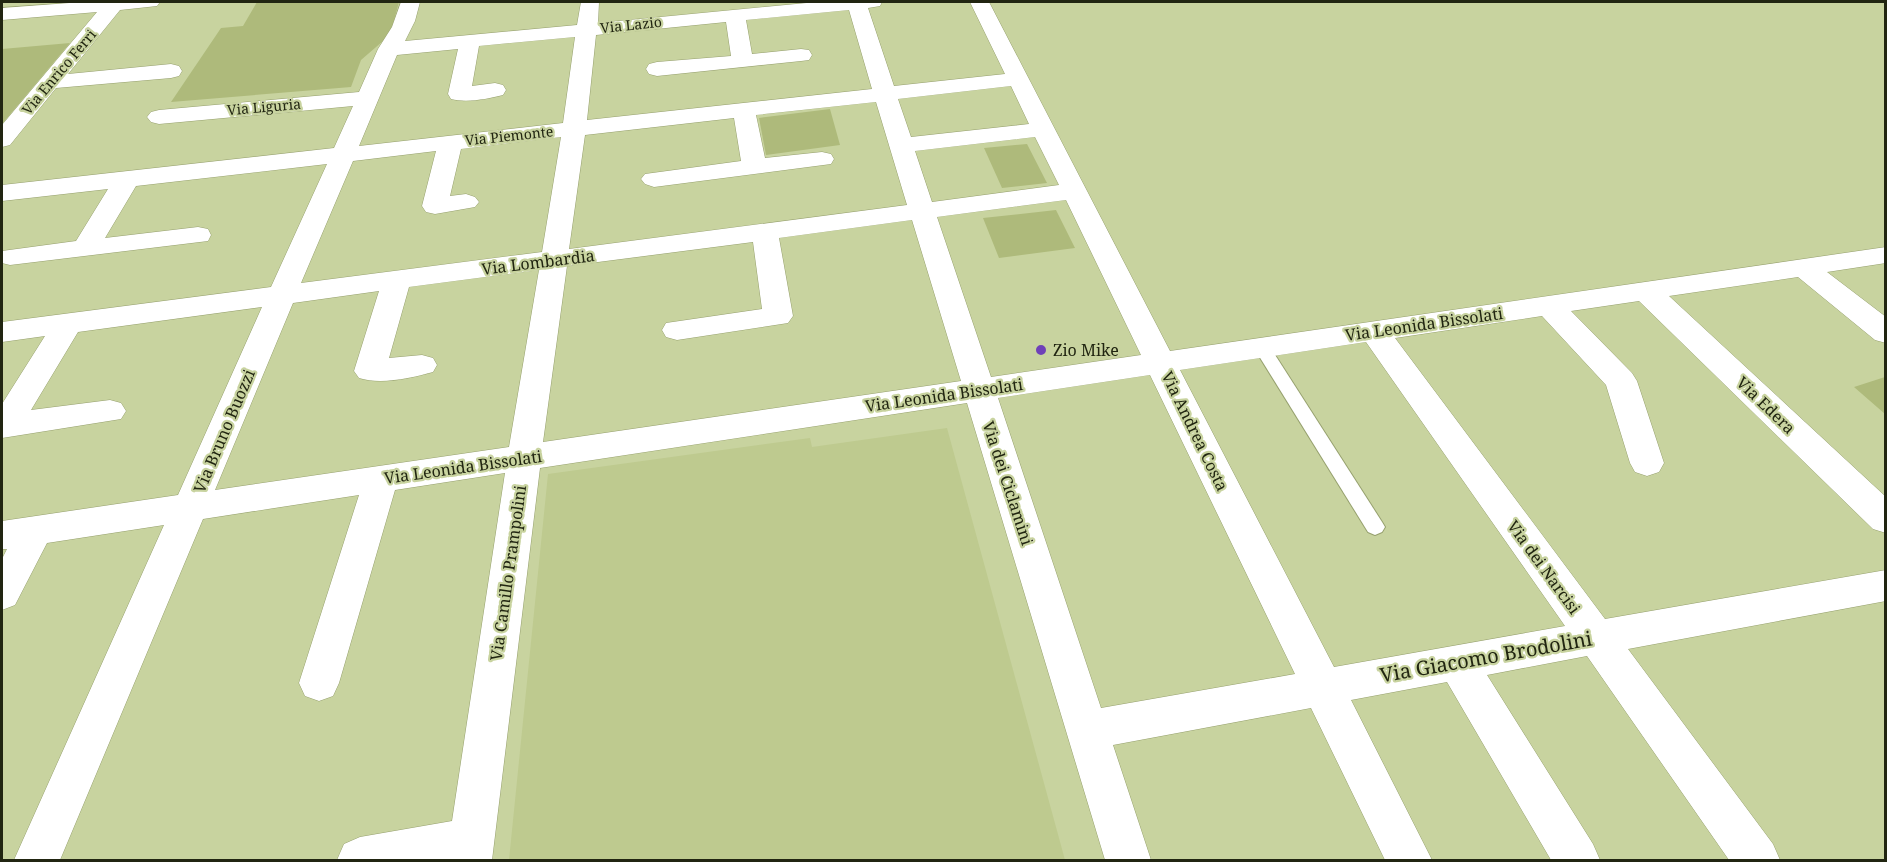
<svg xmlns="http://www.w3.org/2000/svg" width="1887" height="862" font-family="'Noto Serif',serif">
	<rect width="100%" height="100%" fill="#c8d39f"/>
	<!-- built -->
	<path fill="#beca8f" d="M947,428L1065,860H509L548,474L810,438L812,447Z"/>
	<!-- green -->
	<path fill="#aeba7b" d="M257,2H399L390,35L361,60L351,87L171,102L221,28L243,26Z
		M70,43L2,124V49Z
		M830,109L840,145L766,155L759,118Z
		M1027,144L1047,183L1002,188L984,148Z
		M1056,210L1075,248L999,258L983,218Z
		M1885,377H1886L1885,414L1854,387Z"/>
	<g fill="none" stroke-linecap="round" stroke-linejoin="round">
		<defs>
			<path id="service" d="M1262,343L1268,344L1382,522L1385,527L1382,532L1375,535L1368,532L1254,348L1256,344Z"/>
			<path id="minor" d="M83,2H160L157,6L120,10L68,74L171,64L179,66L182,71L179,76L171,78L56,88L10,145L2,147V125L97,12L2,20V8Z
				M401,2H420L415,21L405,41L577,25L581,2H599L598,23L817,2H882L880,6L868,8L894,86L1005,74L970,2H989L1170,351L1886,247V263L1827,272L1886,317V343L1875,340L1798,277L1669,296L1886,497V533L1873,529L1639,301L1571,311L1632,373L1637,381L1664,463L1659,472L1647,476L1635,472L1630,463L1606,385L1542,316L1395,338L1605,619L1886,570V601L1628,649L1773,844L1780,860H1729L1587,656L1487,675L1593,844L1600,860H1551L1447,682L1351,700L1432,860H1385L1311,708L1113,745L1151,860H1105L967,403L540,468L492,860H337L344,844L360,837L452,821L505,473L395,490L339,683L333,696L319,701L305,696L299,683L359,495L203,519L60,860H14L164,525L47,543L15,605L2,610V559L7,549H2V521L178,495L262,307L78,332L31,410L110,400L121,403L126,411L121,419L2,438V404L45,336L2,342V322L271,287L327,164L136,186L105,238L198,227L208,229L211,235L208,241L10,265L2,263V251L76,241L108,189L2,201V185L334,148L353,106L159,124L151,122L147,117L151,112L159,110L359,92L378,49L392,27ZM849,10L872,89L587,120L596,35L726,22L731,56L657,62L649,64L646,69L649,74L657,76L801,61L809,60L812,55L809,50L801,49L752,54L746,20ZM575,37L563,123L359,146L397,55L458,49L448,94L451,99C467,103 487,99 503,95L506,90L503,85L495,83L472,86L479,46ZM1011,86L1029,124L911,137L898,99ZM876,102L907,205L569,249L585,135L734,118L741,161L645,174L641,179L645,184L654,187L831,164L834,159L831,154L822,152L765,158L756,115ZM561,137L542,252L301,283L353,161L436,151L422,206L426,212L435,214L475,207L479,202L475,197L466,194L450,196L461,149ZM1035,137L1059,185L932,202L915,151ZM1066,200L1141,355L991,377L937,217ZM912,220L961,381L543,442L567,266L753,242L762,309L666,323L662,330L666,337L677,340L788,323L793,316L779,238ZM539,270L509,447L215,490L293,303L379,291L354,371L359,378C381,385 411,378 433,372L437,365L433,358L422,355L389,358L409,287ZM1366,342L1565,626L1334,667L1180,370ZM1150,375L1295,674L1101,708L998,398Z"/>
		</defs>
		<!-- service casing -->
		<use href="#service" stroke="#96a06e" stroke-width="2"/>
		<!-- minor casing -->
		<use href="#minor" stroke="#96a06e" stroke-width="1"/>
		<!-- service -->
		<use href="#service" fill="#fff" fill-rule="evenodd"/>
		<!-- minor -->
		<use href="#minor" fill="#fff" fill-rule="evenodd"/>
	</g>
	<!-- markers -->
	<circle fill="#6f40b8" stroke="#c8d39f" stroke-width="2" cx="1041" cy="350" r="6"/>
	<g text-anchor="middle" stroke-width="4.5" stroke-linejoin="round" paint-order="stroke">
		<!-- far-street labels -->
		<g font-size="14" fill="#212511" stroke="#c8d39f">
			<text transform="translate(631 25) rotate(-6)" y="5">Via Lazio</text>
			<text transform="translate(59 72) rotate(-50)" y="5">Via Enrico Ferri</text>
			<text transform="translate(264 107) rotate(-5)" y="5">Via Liguria</text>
			<text transform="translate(509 136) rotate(-6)" y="5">Via Piemonte</text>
		</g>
		<!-- street labels -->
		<g font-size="16" fill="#212511" stroke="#c8d39f">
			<text transform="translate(538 262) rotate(-7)" y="6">Via Lombardia</text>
			<text transform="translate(1424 324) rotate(-8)" y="6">Via Leonida Bissolati</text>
			<text transform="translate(944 395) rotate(-8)" y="6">Via Leonida Bissolati</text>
			<text transform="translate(1766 405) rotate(44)" y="6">Via Edera</text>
			<text transform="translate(224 431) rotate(-67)" y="6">Via Bruno Buozzi</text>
			<text transform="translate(1195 431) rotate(64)" y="6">Via Andrea Costa</text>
			<text transform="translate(463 467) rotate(-8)" y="6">Via Leonida Bissolati</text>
			<text transform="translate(1008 483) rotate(72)" y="6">Via dei Ciclamini</text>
			<text transform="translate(1544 567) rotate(54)" y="6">Via dei Narcisi</text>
			<text transform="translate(508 573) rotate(-82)" y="6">Via Camillo Prampolini</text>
		</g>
		<!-- poi labels -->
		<g font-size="16" fill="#212511" stroke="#c8d39f" text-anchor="start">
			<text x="1053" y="356">Zio Mike</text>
		</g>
		<!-- near-street labels -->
		<g font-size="20" fill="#212511" stroke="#c8d39f">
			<text transform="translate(1486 657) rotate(-10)" y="7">Via Giacomo Brodolini</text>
		</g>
	</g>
	<!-- border -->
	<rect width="1887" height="862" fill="none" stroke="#212511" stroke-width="6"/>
</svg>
